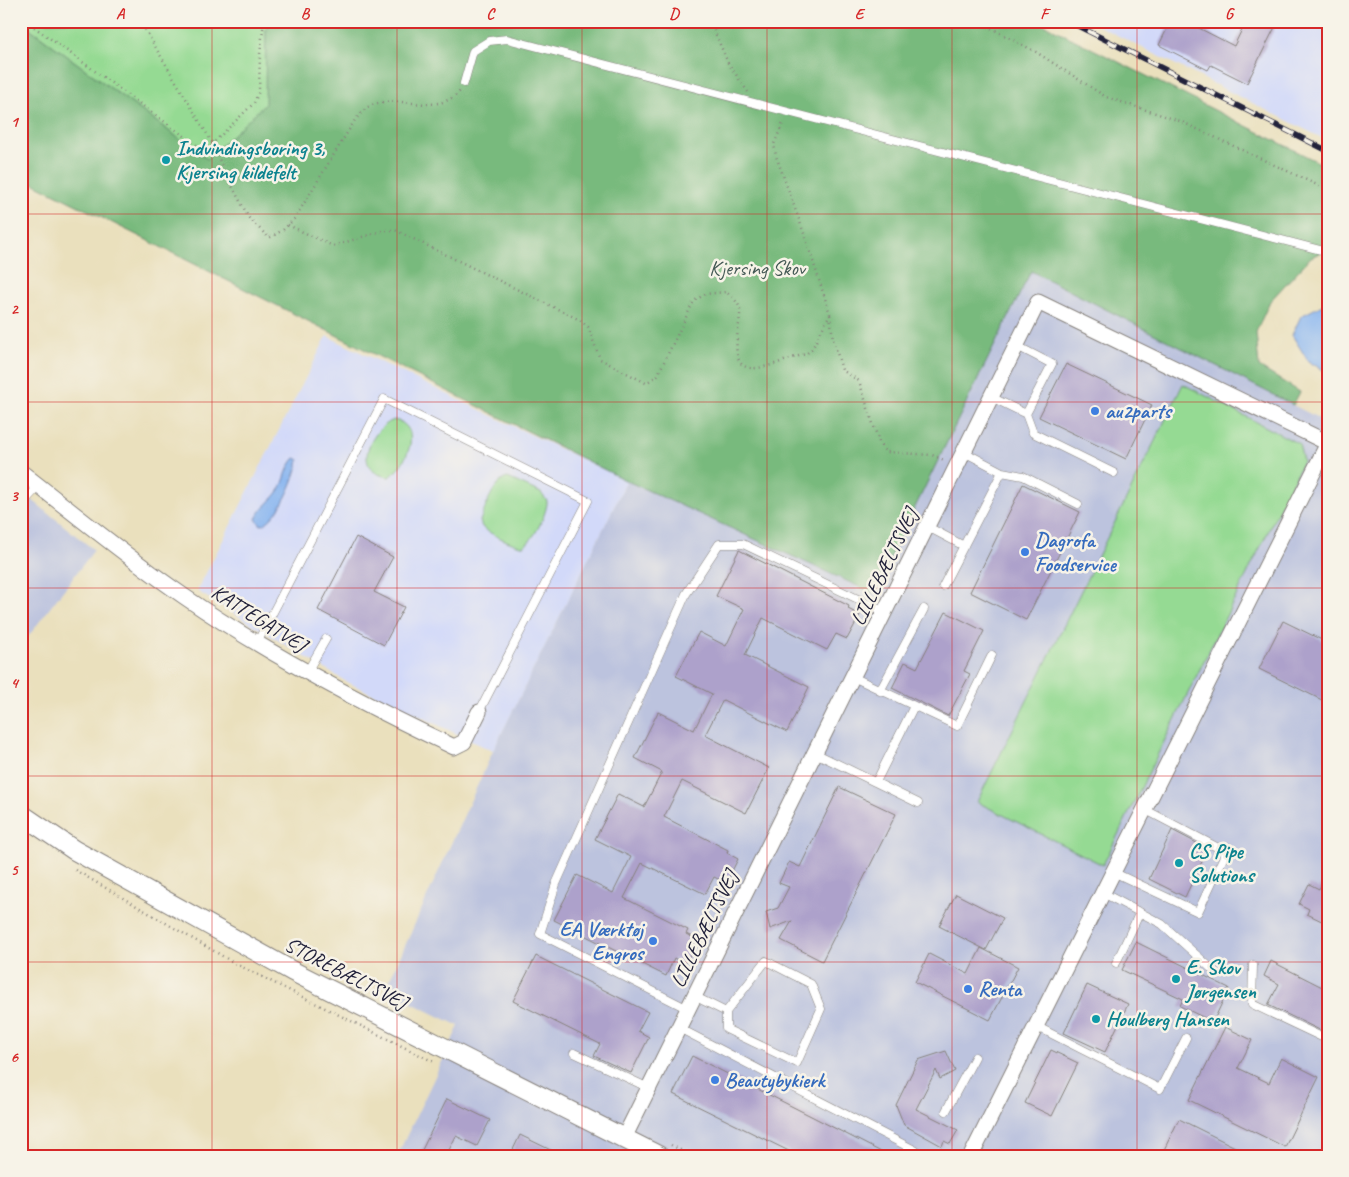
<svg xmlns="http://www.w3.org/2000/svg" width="1349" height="1177" font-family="Caveat,sans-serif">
	<rect width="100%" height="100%" fill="#f7f3e8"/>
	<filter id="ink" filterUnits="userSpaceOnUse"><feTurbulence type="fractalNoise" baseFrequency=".02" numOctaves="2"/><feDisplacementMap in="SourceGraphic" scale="10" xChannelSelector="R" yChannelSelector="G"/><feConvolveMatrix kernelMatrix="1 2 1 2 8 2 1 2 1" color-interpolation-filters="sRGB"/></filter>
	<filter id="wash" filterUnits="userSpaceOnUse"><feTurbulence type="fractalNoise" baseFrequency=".0096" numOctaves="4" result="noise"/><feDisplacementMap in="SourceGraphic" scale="20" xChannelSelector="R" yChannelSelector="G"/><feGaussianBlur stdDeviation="1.12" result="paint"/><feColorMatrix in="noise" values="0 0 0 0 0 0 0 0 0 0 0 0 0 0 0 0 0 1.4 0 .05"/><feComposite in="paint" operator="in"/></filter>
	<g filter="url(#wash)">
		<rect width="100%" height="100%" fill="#eae0bd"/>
		<!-- built -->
		<path fill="#d2d9f9" d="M1089,21H1328V141Z
			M327,336L627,481L493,751L345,681L197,591Z"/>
		<!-- industrial -->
		<path fill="#bcc3de" d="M1031,271L1328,423V1156H397L459,1026L385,990L493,751L627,481L873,593Z
			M21,491L94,550L21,646Z"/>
		<!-- green -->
		<path fill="#95da93" stroke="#5c7e67" d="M269,21L266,30V104L207,159L21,22Z
			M1183,384L1299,444L1303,461L1103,865L977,802Z
			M394,420C425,426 406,466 389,477C348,471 373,427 394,420Z
			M508,478L541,493L547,501C548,511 533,543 523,546C518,547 488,533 483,528C481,526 481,524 480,521C485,508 494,480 508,478Z"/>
		<!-- forest -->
		<path fill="#78ba7d" stroke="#4d6e5c" d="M269,21H1037L1328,167V249L1311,257L1270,301L1256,332L1259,367L1300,392L1293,405L1031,271L873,593L627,481L21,177V22L207,159L265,104L266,30Z"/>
		<!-- water -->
		<path fill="#86b4f0" stroke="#546b96" d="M1328,302V373L1308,361L1292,335L1301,316Z
			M295,458L299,460C296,478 279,520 261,525L256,519C261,508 272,501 279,491C286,480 286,467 295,458Z"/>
		<g id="blocks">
			<!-- building -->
			<path fill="#ada1cb" d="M1171,21H1185L1234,46L1246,21H1278L1247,83L1211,65L1208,70L1159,45Z
				M1066,364L1152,405L1126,459L1039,417Z
				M1023,484L1080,512L1026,620L970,592Z
				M356,537L393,557L374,592L404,607L384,645L318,610Z
				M739,550L849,606L848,609L860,615L847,639L836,634L827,650L763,618L745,655L809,687L787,732L723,700L705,735L769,768L746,813L682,781L664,817L728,850L727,853L738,859L726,883L714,877L705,894L642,863L624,898L688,930L686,934L698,940L685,964L674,958L666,976L554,920L577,875L613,893L631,857L595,839L618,794L644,807L662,772L635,758L658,712L694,730L712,694L676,676L699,632L726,646L744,609L716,596Z
				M946,612L984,631L964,671L970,674L948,716L892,688L905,662L917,668Z
				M1283,621L1328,643V703L1259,669Z
				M839,787L896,814L822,961L781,940L792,921L770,929L766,912L778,908L789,887L779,883L789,862L800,867Z
				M1172,830L1208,849L1185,897L1149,879Z
				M1328,871V924L1307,914L1309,909L1299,904L1309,884L1319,889Z
				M956,894L1003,918L986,950L939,926Z
				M1136,942L1229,988L1213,1022L1180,1006L1183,999L1122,970Z
				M981,948L1018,967L990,1020L915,982L929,954L968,974Z
				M536,956L648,1012L638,1031L649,1037L631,1073L594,1056L600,1044L513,1001Z
				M1271,961L1328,990V1034L1268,1005L1279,984L1264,976Z
				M1087,985L1128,1004L1105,1052L1064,1033Z
				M1225,1027L1252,1040L1238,1068L1269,1083L1281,1058L1319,1077L1285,1147L1189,1100Z
				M1051,1050L1078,1063L1052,1116L1025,1103Z
				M946,1051L955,1071L940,1079L936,1070L916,1109L958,1130L950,1144L944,1141L942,1146L904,1125L896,1105L918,1060Z
				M692,1056L813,1117L889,1156H799L673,1094Z
				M447,1099L490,1120L477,1146L456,1136L446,1156H419Z
				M1179,1119L1253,1156H1161Z
				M520,1135L563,1156H510Z"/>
		</g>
	</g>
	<g filter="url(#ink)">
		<use href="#blocks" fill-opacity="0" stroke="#86817c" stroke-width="1"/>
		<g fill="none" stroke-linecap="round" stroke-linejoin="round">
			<defs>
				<path id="service" d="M464,83L473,51L489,41L507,39L1328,252
					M1017,346L1052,364L1026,414L1033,433L1114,473
					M991,397L1026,414
					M964,452L1002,472L1023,476L1078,504
					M21,505L39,486
					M928,527L964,546
					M943,586L1002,472
					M257,643L384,399L588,501L479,712
					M307,672L326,639
					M853,677L957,726L992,655
					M880,691L924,609
					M815,753L918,803
					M876,782L913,708
					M1113,872L1198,912L1226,852L1144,809
					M1103,893L1162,924L1213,970
					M766,961L811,984L821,1009L797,1063L726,1029V1012Z
					M1116,963L1140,912
					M1253,965L1252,1004L1328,1040
					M694,996L726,1012
					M688,1009L540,934L556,884L686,594L719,544H743L885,612
					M1036,1026L1160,1089L1186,1038
					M679,1028L926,1156
					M574,1053L649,1088
					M946,1111L975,1057"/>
				<path id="minor" d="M21,472C75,514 128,558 185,597C269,655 361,703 454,747L464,742L479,712
					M624,1138L1038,302L1328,443
					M971,1156L1328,443"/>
				<path id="tertiary" d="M21,814L74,850L292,971L659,1156"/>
			</defs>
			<!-- service casing -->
			<use href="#service" stroke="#86817c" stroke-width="9"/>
			<!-- minor casing -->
			<use href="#minor" stroke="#86817c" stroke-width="17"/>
			<!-- tertiary casing -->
			<use href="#tertiary" stroke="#86817c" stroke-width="21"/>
			<!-- path -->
			<path stroke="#86817c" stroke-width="2.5" stroke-dasharray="1 4" stroke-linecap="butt" d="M26,21L205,151L254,103L259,91L260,54L264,21
				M140,21L213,144L223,169L249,218L269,238L283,230L295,218L355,120C360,115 364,109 370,106C397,92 436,118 460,91
				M710,21L728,63L748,92
				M978,21L1036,52L1106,97L1180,121L1328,190
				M288,225L333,246L385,230H395L580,320L588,327L600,359L646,383L657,376L694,301L705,294L726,292C731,296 739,302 740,310C742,325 723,371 757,368C773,366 790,358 806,354L812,349L830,314L805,236L776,156L774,144L784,121
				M830,315L833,339L842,370L859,381L880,445L886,452L932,455L944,460
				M75,870L236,964L436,1063
				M671,1145L692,1156"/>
			<!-- service -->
			<use href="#service" stroke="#fff" stroke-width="8"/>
			<!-- minor -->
			<use href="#minor" stroke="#fff" stroke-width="15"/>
			<!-- tertiary -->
			<use href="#tertiary" stroke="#fff" stroke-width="19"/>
			<defs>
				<path id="rail" d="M1068,21L1328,151"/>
			</defs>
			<!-- rail casing -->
			<use href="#rail" stroke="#22223b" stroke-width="5.5"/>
			<!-- rail -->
			<use href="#rail" stroke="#f7f3e8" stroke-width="4" stroke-dasharray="11" stroke-linecap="butt"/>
		</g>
	</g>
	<!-- grid -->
	<path fill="none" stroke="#d62828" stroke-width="1" stroke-opacity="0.55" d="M212,21V1156M397,21V1156M582,21V1156M767,21V1156M952,21V1156M1137,21V1156M21,214H1328M21,402H1328M21,588H1328M21,776H1328M21,962H1328"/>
	<!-- markers -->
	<g fill="#0f9aa8" stroke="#f7f3e8" stroke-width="2">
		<circle cx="166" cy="160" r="5"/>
		<circle cx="1179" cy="863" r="5"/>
		<circle cx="1176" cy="979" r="5"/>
		<circle cx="1096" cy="1019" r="5"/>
	</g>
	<g fill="#3f7fe0" stroke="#f7f3e8" stroke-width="2">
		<circle cx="1095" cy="411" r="5"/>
		<circle cx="1025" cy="552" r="5"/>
		<circle cx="653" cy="941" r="5"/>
		<circle cx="968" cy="989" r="5"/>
		<circle cx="715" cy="1080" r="5"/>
	</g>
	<g text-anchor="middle" stroke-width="5" stroke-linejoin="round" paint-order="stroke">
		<!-- culture labels -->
		<g font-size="21" font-weight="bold" fill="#0d838f" stroke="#f7f3e8" text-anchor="start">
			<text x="176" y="155">Indvindingsboring 3,<tspan x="176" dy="24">Kjersing kildefelt</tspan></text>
			<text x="1189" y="858">CS Pipe<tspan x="1189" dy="24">Solutions</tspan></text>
			<text x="1186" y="974">E. Skov<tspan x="1186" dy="24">Jørgensen</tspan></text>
			<text x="1106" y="1026">Houlberg Hansen</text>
		</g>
		<!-- park labels -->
		<g font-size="21" fill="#445955" stroke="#f7f3e8">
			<text x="757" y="275">Kjersing Skov</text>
		</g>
		<!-- shop labels -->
		<g font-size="21" font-weight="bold" fill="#366cbe" stroke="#f7f3e8" text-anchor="start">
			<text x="1105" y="418">au2parts</text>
			<text x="1035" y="547">Dagrofa<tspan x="1035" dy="24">Foodservice</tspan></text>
			<text x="643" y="936" text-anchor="end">EA Værktøj<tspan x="643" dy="24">Engros</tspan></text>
			<text x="978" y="996">Renta</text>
			<text x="725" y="1087">Beautybykierk</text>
		</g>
		<!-- street labels -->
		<g font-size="21" fill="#22223b" stroke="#f7f3e8">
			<text transform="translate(884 567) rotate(-64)" y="7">LILLEBÆLTSVEJ</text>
			<text transform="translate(259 618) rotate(32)" y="7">KATTEGATVEJ</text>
			<text transform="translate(704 929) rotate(-64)" y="7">LILLEBÆLTSVEJ</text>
			<text transform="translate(346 973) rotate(27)" y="7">STOREBÆLTSVEJ</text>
		</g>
	</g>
	<!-- margin -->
	<rect width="1349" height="1177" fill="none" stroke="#f7f3e8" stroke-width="55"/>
	<rect x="28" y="28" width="1294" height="1122" fill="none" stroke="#d62828" stroke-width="2"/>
	<g font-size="16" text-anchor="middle" font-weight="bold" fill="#d62828">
		<text x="120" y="19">A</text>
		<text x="305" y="19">B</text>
		<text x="490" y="19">C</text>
		<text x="674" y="19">D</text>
		<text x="859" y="19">E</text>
		<text x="1044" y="19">F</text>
		<text x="1229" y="19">G</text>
		<text x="14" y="127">1</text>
		<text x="14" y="314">2</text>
		<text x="14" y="501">3</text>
		<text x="14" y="688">4</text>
		<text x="14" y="875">5</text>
		<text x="14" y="1062">6</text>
	</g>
</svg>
